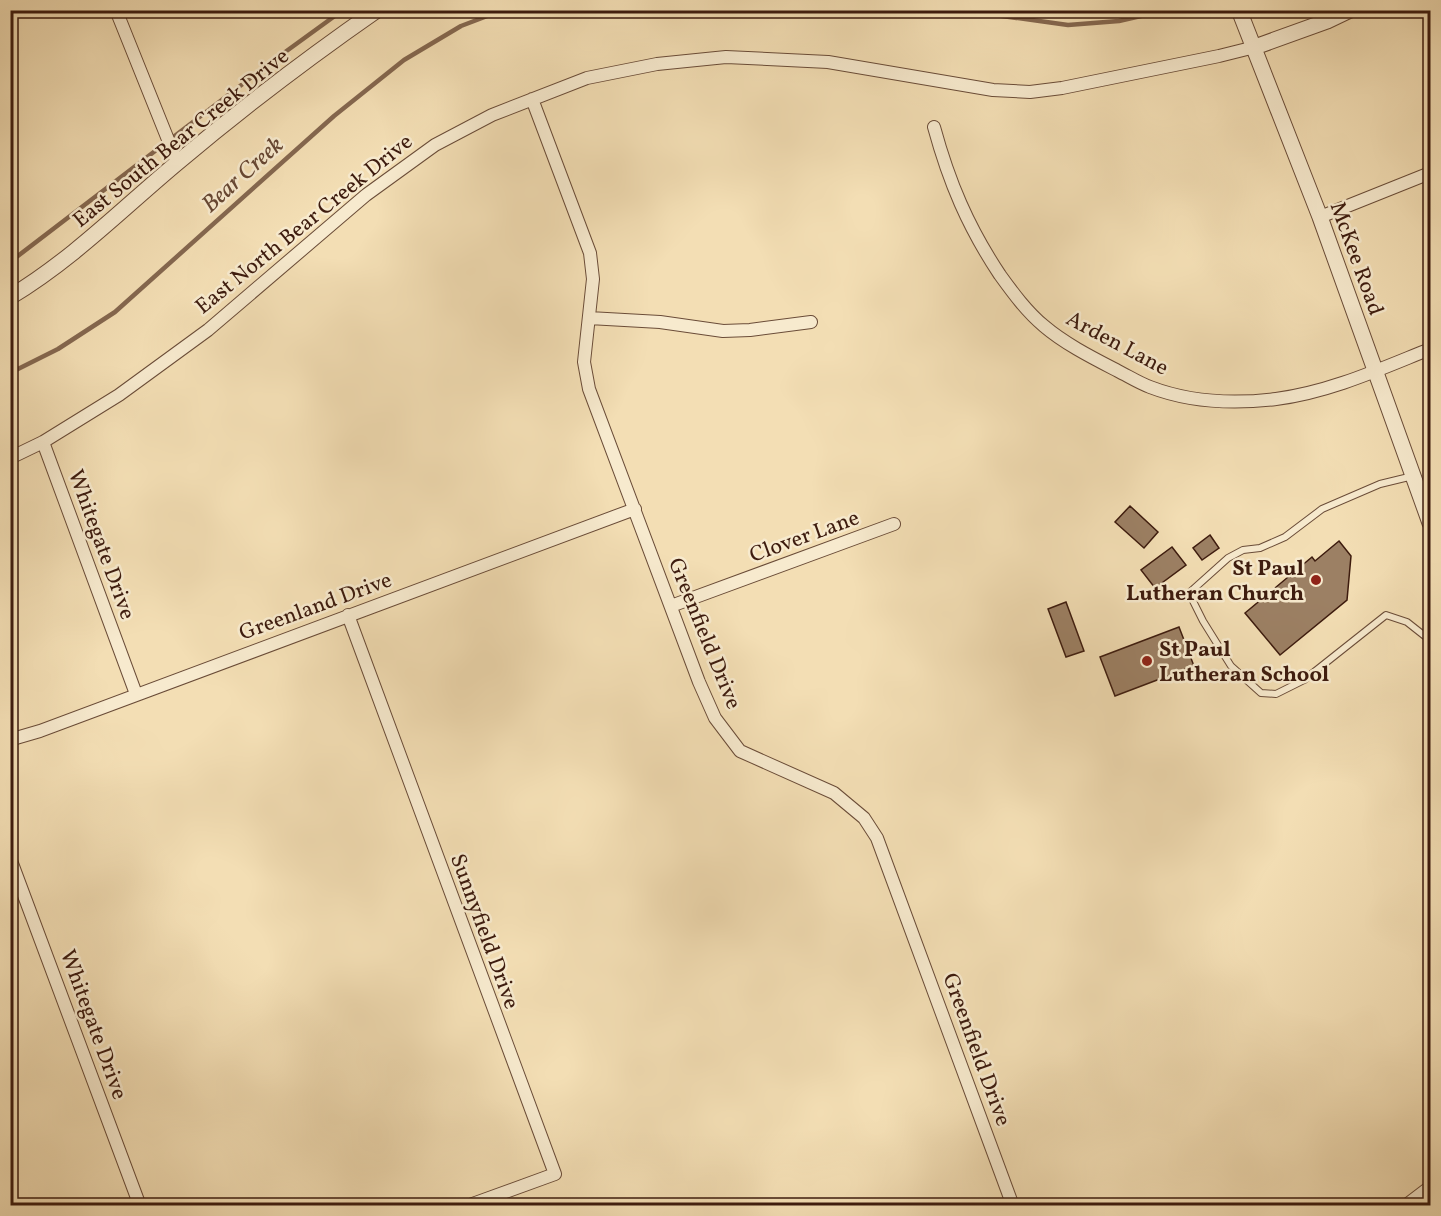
<svg xmlns="http://www.w3.org/2000/svg" width="1441" height="1216" font-family="Vollkorn,serif">
	<rect width="100%" height="100%" fill="#f3deb4"/>
	<filter id="stains"><feTurbulence type="fractalNoise" baseFrequency=".00333" numOctaves="4"/><feColorMatrix values="0 0 0 0 .2 0 0 0 0 .09 0 0 0 0 .02 0 0 0 .5 -.17"/></filter>
	<radialGradient id="worn" r=".72"><stop offset=".6" stop-color="#630" stop-opacity="0"/><stop offset="1" stop-color="#630" stop-opacity=".3"/></radialGradient>
	<g fill="none" stroke-linecap="round" stroke-linejoin="round">
		<!-- stream -->
		<path stroke="#856850" stroke-width="4.5" d="M959,10L1068,25L1119,21L1167,10
			M10,262L270,63L343,10
			M10,373L58,349L115,312L334,116L404,60L461,26L503,10"/>
	</g>
	<!-- building -->
	<path fill="#9c8064" stroke="#3d1b0e" stroke-width="1.5" d="M1130,506L1158,532L1144,548L1115,522Z
		M1210,535L1219,548L1202,560L1193,548Z
		M1339,541L1351,556L1347,600L1280,655L1245,613L1312,557L1315,561Z
		M1172,547L1186,565L1155,588L1141,570Z
		M1066,602L1084,651L1066,657L1048,609Z
		M1179,627L1194,666L1115,696L1100,657Z"/>
	<g fill="none" stroke-linecap="round" stroke-linejoin="round">
		<defs>
			<path id="service" d="M1413,476L1380,484L1322,509L1285,537L1260,548L1243,550L1228,558L1189,593L1203,621L1231,666L1261,693L1276,694L1304,680L1386,615L1407,622L1426,637L1430,636"/>
			<path id="minor" d="M116,10L177,162
				M532,99L590,253L593,279L584,362L589,389L699,682L715,718L740,751L834,793L864,818L877,838L1013,1206
				M934,127C949,182 968,227 1000,275C1013,293 1027,312 1044,326C1065,344 1093,358 1118,371C1128,376 1139,383 1150,387C1189,402 1235,404 1276,399C1330,392 1380,369 1430,349
				M1320,217L1430,173
				M589,318L660,322L723,331L750,330L811,322
				M43,442L136,694
				M10,458L43,442L119,395L208,330L366,195L435,145L492,115L587,78L657,64L726,57L828,62L993,90L1030,92L1062,88L1219,56L1255,47
				M671,606L894,524
				M348,615L555,1174L467,1206
				M10,742L16,738L40,731L635,509
				M10,858L140,1206
				M1405,1206L1430,1187"/>
			<path id="tertiary" d="M1239,10L1320,217L1430,523
				M1255,47L1327,21L1350,10
				M10,297C73,259 122,209 177,163C241,109 308,58 377,10"/>
		</defs>
		<!-- service casing -->
		<use href="#service" stroke="#6a4c38" stroke-width="8"/>
		<!-- minor casing -->
		<use href="#minor" stroke="#6a4c38" stroke-width="14"/>
		<!-- tertiary casing -->
		<use href="#tertiary" stroke="#6a4c38" stroke-width="17"/>
		<!-- service -->
		<use href="#service" stroke="#f7eace" stroke-width="6"/>
		<!-- minor -->
		<use href="#minor" stroke="#f7eace" stroke-width="12"/>
		<!-- tertiary -->
		<use href="#tertiary" stroke="#f7eace" stroke-width="15"/>
	</g>
	<!-- markers -->
	<g fill="#8f2418" stroke="#f7eace" stroke-width="2">
		<circle cx="1316" cy="580" r="6"/>
		<circle cx="1147" cy="661" r="6"/>
	</g>
	<g text-anchor="middle" stroke-width="5" stroke-linejoin="round" paint-order="stroke">
		<!-- street labels -->
		<g font-size="22" fill="#3d1b0e" stroke="#f7eace">
			<text transform="translate(180 137) rotate(-39)" y="8">East South Bear Creek Drive</text>
			<text transform="translate(303 223) rotate(-39)" y="8">East North Bear Creek Drive</text>
			<text transform="translate(1358 258) rotate(70)" y="8">McKee Road</text>
			<text transform="translate(1118 342) rotate(28)" y="8">Arden Lane</text>
			<text transform="translate(804 535) rotate(-20)" y="8">Clover Lane</text>
			<text transform="translate(103 544) rotate(70)" y="8">Whitegate Drive</text>
			<text transform="translate(315 605) rotate(-20)" y="8">Greenland Drive</text>
			<text transform="translate(706 633) rotate(68)" y="8">Greenfield Drive</text>
			<text transform="translate(486 931) rotate(70)" y="8">Sunnyfield Drive</text>
			<text transform="translate(95 1024) rotate(70)" y="8">Whitegate Drive</text>
			<text transform="translate(978 1049) rotate(70)" y="8">Greenfield Drive</text>
		</g>
		<!-- poi labels -->
		<g font-size="22" font-weight="bold" fill="#3d1b0e" stroke="#f7eace" text-anchor="end">
			<text x="1304" y="575">St Paul<tspan x="1304" dy="25">Lutheran Church</tspan></text>
			<text x="1159" y="656" text-anchor="start">St Paul<tspan x="1159" dy="25">Lutheran School</tspan></text>
		</g>
		<!-- water labels -->
		<g font-size="24" font-style="italic" fill="#674834" stroke="#f7eace">
			<text transform="translate(242 174) rotate(-42)" y="8">Bear Creek</text>
		</g>
	</g>
	<!-- margin -->
	<rect width="1441" height="1216" fill="none" stroke="#f3deb4" stroke-width="36"/>
	<rect x="12" y="12" width="1417" height="1192" fill="none" stroke="#3d1b0e" stroke-width="3"/>
	<rect x="18" y="18" width="1405" height="1180" fill="none" stroke="#3d1b0e" stroke-width="1.5"/>
	<rect width="100%" height="100%" filter="url(#stains)"/>
	<rect width="100%" height="100%" fill="url(#worn)"/>
</svg>
